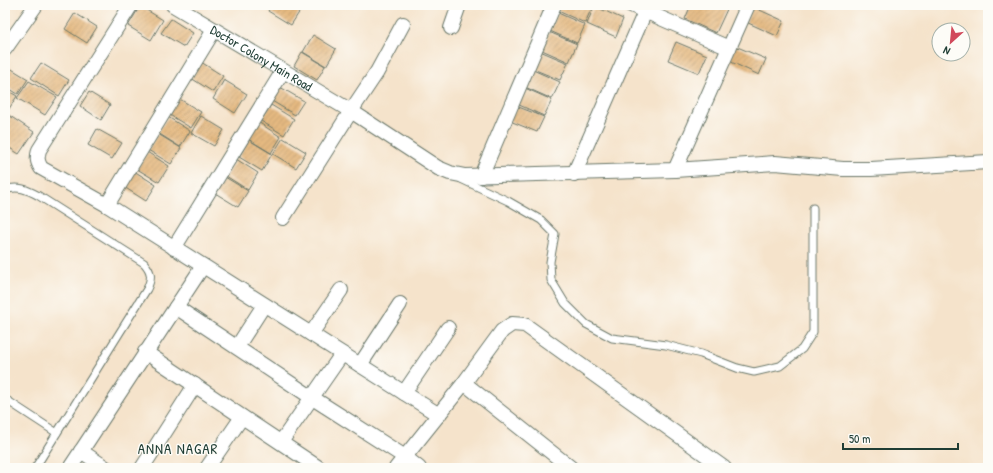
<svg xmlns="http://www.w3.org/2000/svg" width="993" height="473" font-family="'Patrick Hand',sans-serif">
	<defs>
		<pattern id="building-hatch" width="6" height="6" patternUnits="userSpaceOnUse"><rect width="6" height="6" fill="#e5b981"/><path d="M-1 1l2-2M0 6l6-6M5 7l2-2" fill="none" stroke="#b9986a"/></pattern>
	</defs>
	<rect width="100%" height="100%" fill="#fdfcf7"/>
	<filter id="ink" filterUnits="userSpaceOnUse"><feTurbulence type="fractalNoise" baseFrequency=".025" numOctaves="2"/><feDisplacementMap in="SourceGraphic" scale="8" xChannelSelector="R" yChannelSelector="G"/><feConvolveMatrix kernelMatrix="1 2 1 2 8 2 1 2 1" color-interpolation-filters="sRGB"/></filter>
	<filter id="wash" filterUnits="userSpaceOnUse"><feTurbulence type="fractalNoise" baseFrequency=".012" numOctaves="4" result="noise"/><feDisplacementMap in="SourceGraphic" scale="16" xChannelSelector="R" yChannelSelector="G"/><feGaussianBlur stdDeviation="0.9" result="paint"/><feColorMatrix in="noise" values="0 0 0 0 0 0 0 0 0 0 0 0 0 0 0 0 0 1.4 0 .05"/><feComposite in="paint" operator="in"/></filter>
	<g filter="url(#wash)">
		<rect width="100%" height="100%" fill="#f5e3cb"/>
		<g id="blocks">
			<!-- building -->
			<path fill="url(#building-hatch)" d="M272,5H290L300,11L291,25L268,11Z
				M561,5H593L585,23L558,11Z
				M691,5H729L716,33L685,19Z
				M140,6L163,20L151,40L128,26Z
				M594,6L623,19L616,37L587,24Z
				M753,7L784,21L777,36L746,22Z
				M75,13L97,27L87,43L65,29Z
				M558,13L585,25L577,43L550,31Z
				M171,19L193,33L184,47L161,33Z
				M549,32L577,44L569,62L542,50Z
				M313,35L336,49L326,66L303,52Z
				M676,42L707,55L699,73L668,60Z
				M735,46L766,59L759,75L729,61Z
				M540,51L568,63L560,80L533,69Z
				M302,52L325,66L317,80L294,66Z
				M201,62L223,76L213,92L191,78Z
				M41,63L69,80L59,96L31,78Z
				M5,65L28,79L18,94L5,86Z
				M533,70L560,82L552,99L525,87Z
				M224,80L247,94L235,113L213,99Z
				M29,81L57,97L45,115L17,98Z
				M280,87L304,101L295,115L272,101Z
				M525,88L552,100L544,116L517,104Z
				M5,89L17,96L7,112L5,111Z
				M89,92L110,105L101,120L80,106Z
				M178,98L201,112L191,128L168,114Z
				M271,105L294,119L284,135L261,121Z
				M516,106L544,117L537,132L510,121Z
				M7,114L34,132L19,154L5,145V117Z
				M201,116L224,130L214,146L191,133Z
				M168,117L190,131L180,147L158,133Z
				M258,122L281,137L271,153L248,139Z
				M97,129L122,143L112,159L88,145Z
				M158,134L181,148L171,164L148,150Z
				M283,138L306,152L296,168L273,154Z
				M249,140L272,154L262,171L239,157Z
				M147,152L169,166L159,182L137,169Z
				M236,159L258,173L248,190L226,176Z
				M134,171L156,185L146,201L124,187Z
				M225,177L248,191L238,207L215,193Z"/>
		</g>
	</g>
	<g filter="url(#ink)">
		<use href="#blocks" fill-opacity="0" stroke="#6a7769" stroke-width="1"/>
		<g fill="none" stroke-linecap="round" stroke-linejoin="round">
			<defs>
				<path id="lane" d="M461,179L508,201L541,220L555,234L550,262L551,280L565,303L586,324L612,338L666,345L701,354L737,368L754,372L780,366L802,349L813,332V208
					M5,190C18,185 28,190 39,196L144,263C152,272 152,278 147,289L35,468
					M5,399L57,433"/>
				<g id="street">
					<path d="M131,5L39,150C37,158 37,161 41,168L107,205L439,415"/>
					<path id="s1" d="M173,5L351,111L438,168L450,173L465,176L675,170L775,163L843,169H871L988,162"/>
					<path d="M631,5L729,48"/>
					<path d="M451,28L459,5"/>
					<path d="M5,49L36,5"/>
					<path d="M675,170L748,5"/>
					<path d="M574,174L648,5"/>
					<path d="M481,176L554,5"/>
					<path d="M107,205L214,30"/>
					<path d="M283,218L351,111L377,72L403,24"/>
					<path d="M174,248L283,71"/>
					<path d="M176,307L311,397L405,457L419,468"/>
					<path d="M311,334L341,290"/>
					<path d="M237,347L264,305"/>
					<path d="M145,352L319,468"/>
					<path d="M360,365L400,304"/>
					<path d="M464,383L571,468"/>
					<path d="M404,393L448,328"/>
					<path d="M281,442L342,354"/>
					<path d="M81,451L106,468"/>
					<path d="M70,468L203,266"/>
					<path d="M142,468L195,385"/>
					<path d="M207,468L242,417"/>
					<path d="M396,468L464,383L502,331L512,324L525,325L724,468"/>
				</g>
			</defs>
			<!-- lane casing -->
			<use href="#lane" stroke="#6a7769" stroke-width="9"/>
			<!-- street casing -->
			<use href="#street" stroke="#6a7769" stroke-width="16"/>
			<!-- lane -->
			<use href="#lane" stroke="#fff" stroke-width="7"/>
			<!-- street -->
			<use href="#street" stroke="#fff" stroke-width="14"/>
		</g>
	</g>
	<g text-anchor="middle" stroke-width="3" stroke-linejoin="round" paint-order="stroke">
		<!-- street labels -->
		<g font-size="13" fill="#1f3d34" stroke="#fdfcf7">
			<text dy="5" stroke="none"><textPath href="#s1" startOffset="103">Doctor Colony Main Road</textPath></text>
		</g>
		<!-- quarter labels -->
		<g font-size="15" letter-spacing="1" fill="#1f3d34" stroke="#fdfcf7">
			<text x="178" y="454">ANNA NAGAR</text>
		</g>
	</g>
	<!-- margin -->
	<rect width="993" height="473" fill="none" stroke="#fdfcf7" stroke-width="20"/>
	<!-- north arrow -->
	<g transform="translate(951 42) rotate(207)"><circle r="19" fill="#fdfcf7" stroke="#a4b0a9"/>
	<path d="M0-3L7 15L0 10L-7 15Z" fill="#d1495b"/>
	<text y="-6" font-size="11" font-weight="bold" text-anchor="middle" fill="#1f3d34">N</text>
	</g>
	<!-- scale -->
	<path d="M843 443v6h115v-6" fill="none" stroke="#1f3d34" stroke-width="2"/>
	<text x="849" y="443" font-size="12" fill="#1f3d34" stroke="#fdfcf7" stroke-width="3" paint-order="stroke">50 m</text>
</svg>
